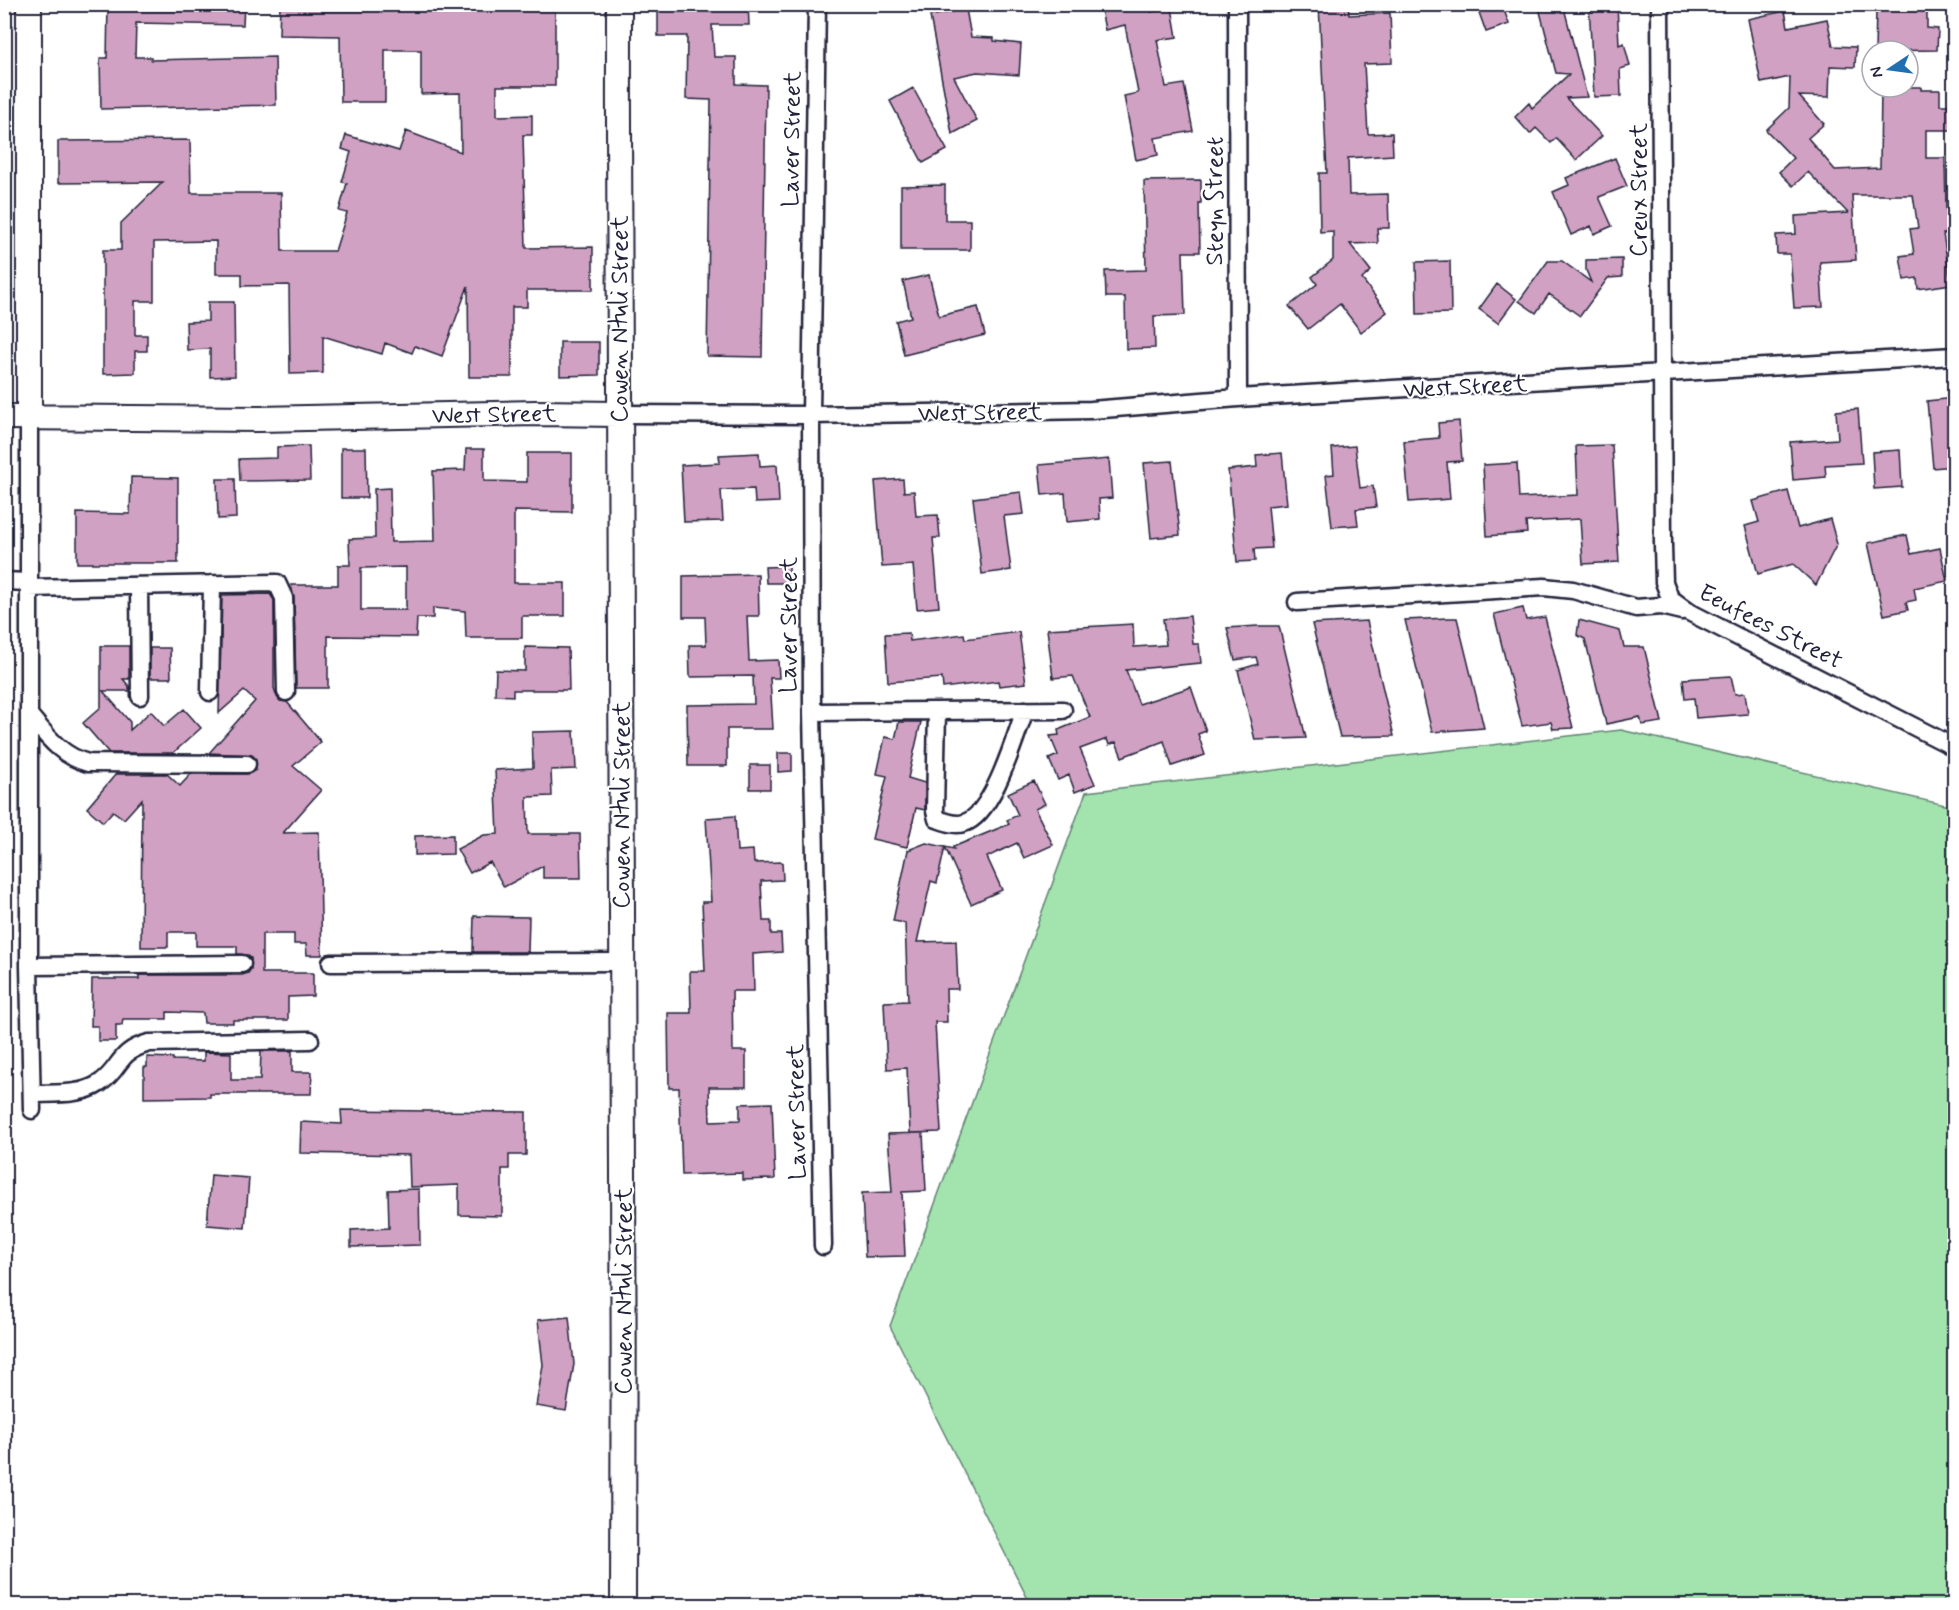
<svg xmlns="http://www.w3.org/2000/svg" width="1959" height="1610" font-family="Mynerve,sans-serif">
	<rect width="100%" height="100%" fill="#fff"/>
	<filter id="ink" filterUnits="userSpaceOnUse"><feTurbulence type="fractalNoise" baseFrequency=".0167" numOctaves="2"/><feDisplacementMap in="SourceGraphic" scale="12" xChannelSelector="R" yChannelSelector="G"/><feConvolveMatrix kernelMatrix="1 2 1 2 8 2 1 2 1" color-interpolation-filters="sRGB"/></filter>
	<g filter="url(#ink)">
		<!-- green -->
		<path fill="#a3e4ae" stroke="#628374" stroke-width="1.5" d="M1621,730L1954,807V1605H1031L890,1326L1086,792Z"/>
		<!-- building -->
		<path fill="#d0a1c2" stroke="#22223b" stroke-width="1.5" fill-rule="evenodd" d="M108,4H244L243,25L136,23L135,57H151V60L275,57L276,105L101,109L100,58H107Z
			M280,4H555V86H497V116L532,115V135H523L526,248L593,247V290H527V307H512V377H469L468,286L442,356L415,346L412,353L385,343L382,354L323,336V373L290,374L289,285L242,286V274H216V241L154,242V301H135V335H147V351H135V373L103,374V250H121V223L163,182L58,183V141L190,140L191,193H281L282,251H335L347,213L339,211L347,183L342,182L351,152L342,149L346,135L399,151L406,131L461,152L460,93L421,94V50H385V102H341L340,36L279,35Z
			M658,4H748L749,25H712L714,57H736V84L766,85L762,357L707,356L711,100L686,99L687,36H658Z
			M1127,4H1149L1151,12L1172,8L1177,37L1157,40L1166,87L1184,84L1193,131L1155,138L1158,155L1136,160L1124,96L1138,93L1125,25L1105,30L1101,9Z
			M1319,4H1348L1349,15L1390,13L1392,63L1364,64L1368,134L1392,133L1393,155L1348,158L1349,195L1388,194L1389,228H1377L1378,243L1350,244L1371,271L1362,279L1387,312L1361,332L1340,304L1308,329L1289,306L1317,284L1312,277L1333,260V231L1320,232L1319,173H1327Z
			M1476,4H1502L1509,24L1486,32Z
			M1538,4H1563L1587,97L1566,98L1602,136L1576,160L1556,138L1551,143L1536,128L1530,134L1515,117L1529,103L1532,108L1569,74L1556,73Z
			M1589,4H1617L1619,45L1624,43L1630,66L1620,69L1621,96L1594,97Z
			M966,9L971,37L994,38V41L1021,44L1019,75L977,72L954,77L977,121L952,134L930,16Z
			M1876,10L1927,11V28L1938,29L1937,50L1875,51Z
			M1785,11L1788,27L1827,19L1833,46L1856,47L1855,67L1830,66L1829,97L1799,96L1824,124L1808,138L1835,170L1880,168L1881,87H1921V90H1940V105H1954V130H1926V158H1945L1946,210L1954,209V233L1943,234L1951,284L1918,289L1917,278L1904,280L1900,256L1914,254L1910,229L1918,228L1913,195H1852L1856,260L1820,262L1823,307L1794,308L1790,254H1777L1776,235L1796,234L1795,216L1848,213L1808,172L1793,186L1779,172L1793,158L1766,130L1789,108L1790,77L1761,83L1748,19Z
			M913,88L947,150L923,163L890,101Z
			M1615,158L1627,186L1599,197L1612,226L1594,234L1591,226L1571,235L1553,192L1569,185L1566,178Z
			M1201,180V203H1199L1200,252H1183L1185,315L1154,316L1155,348L1126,349L1125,297H1106L1105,271L1146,270L1144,181Z
			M945,185V220H970V250H901V186Z
			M1622,259V277L1608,278L1580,316L1549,294L1536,313L1519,301L1548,261H1562L1591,282L1586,270V260Z
			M1450,261L1451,313L1417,314L1416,262Z
			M929,275L939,316L978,307L985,335L904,355L896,321L911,317L903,281Z
			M1497,284L1516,299L1498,323L1479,309Z
			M208,302H234L235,376L210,377V349L187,350L186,322L208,321Z
			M560,342H599V375L560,376Z
			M1954,398V466L1933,468L1927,401Z
			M1858,409L1862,463L1825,465L1826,477L1793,480L1790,442L1838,439L1836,411Z
			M1459,421L1462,461L1447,462L1450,499L1409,502L1404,441L1439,438L1438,423Z
			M1612,445L1619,562L1583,564L1580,519L1526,522L1527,533L1487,536L1483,465L1517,463L1519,498L1578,495L1576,446Z
			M309,446L310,480L240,481L239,459L277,458V447Z
			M1355,446L1360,488L1373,486L1376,507L1356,509L1358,525L1332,527L1326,475L1334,474L1332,448Z
			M341,448H366L367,498H341Z
			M466,449H484V481L527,482V453H572V512L514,511V583H565V616H522V638H466L465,611L433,608V618H417L416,637L328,636V688H296L294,598L291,585H338V565H350L349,539L375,538L374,489L390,488L391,542L435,541L433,471L465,470ZM406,567V610H361V568Z
			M1900,450L1902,487L1874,489L1872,452Z
			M759,453L760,466L777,465L779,502L755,503L754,489L721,490L723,521L684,522L681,465L720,463L719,455Z
			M1282,453L1287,504L1268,506L1272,548L1254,549L1255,561L1237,562L1228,470L1257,467L1256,455Z
			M1109,459L1112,498L1099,499L1100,519L1067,522L1065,493L1042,495L1039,465Z
			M1172,461L1180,535L1151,538L1144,463Z
			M131,477L178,478V563H77V513L130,514Z
			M217,479H235L236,518L218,519Z
			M903,479L904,492L914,491L916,516L938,515L940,538H933L939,607L917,609L913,565L882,567L875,481Z
			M1788,491L1798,528L1830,519L1837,544L1816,585L1793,564L1758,574L1745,526L1759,522L1753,501Z
			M1021,492L1024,514L1004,516L1011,570L982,574L973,498Z
			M1907,535L1911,554L1940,548L1947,581L1914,588L1916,600L1906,602L1908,610L1884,615L1868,543Z
			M789,566V583H766L765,567Z
			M758,574L759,616H747L749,661L778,660L779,678H770L773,729H727V766H688L687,705L754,704L753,676L690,677L689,645H706L705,617H683V576Z
			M270,594L274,600V688L277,697L280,701L287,702L321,742L293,766L321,790L283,833L319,832L322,955H307L306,944H294V934H262V973H313V996L288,997V1020H233V1023H204L203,1013L167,1012V1019H123L122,1025H116V1041H98V1026H91L92,979H139V975H242L248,973L251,969V958L247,955L237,954V946H196V932H168V947H141L142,799L124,819L113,811L103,822L87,808L116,774H167L180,786L191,774H247L256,770V759L252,755L209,753L255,701L244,691L219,713L222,595Z
			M1523,608L1526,620L1545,617L1573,728L1553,729L1551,722L1522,726L1494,614Z
			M1190,616L1193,644H1199L1201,663L1126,670L1139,704L1191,687L1206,731L1198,734L1205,755L1172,766L1164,741L1122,757L1116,742L1109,745L1107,739L1080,749L1095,784L1075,792L1069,775L1058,780L1049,759L1058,755L1050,736L1059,735L1058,730L1090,717L1073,676L1053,678L1047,629L1133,624L1134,647L1166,645L1163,619Z
			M1448,618H1457L1484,728L1432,732L1405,620Z
			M1579,620L1620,631L1624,647H1644L1662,722L1642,725L1640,717L1606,724L1585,639L1577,635Z
			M1367,621L1394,736L1340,737L1312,624Z
			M1258,626H1279L1306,738L1255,740L1238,670L1258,664L1256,657L1235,660L1227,628Z
			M1019,632L1026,683L999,686L998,681L943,688L942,678L888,682L885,634L909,633L910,641L964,634L965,639Z
			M101,646H129V679H123L129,686V691H103L130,722V730L151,711L164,726L184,709L201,728L173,753H109L83,723L101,707Z
			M525,647L568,648L569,690H513V696L495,695L496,670L525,671Z
			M150,648H170L171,678H150Z
			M1731,676L1735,694L1745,693L1748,714L1696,718L1694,698L1685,699L1683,679Z
			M899,722H921L908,778L925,783V810L916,808L907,847L872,839L887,776L877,774L885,737L895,739Z
			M574,731L576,769L551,770L552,796L527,797L528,834H580L581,878H543V866L504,887L490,862L470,873L457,849L484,835L498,834L495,770L533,768L532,732Z
			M778,753H792V771L778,772Z
			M750,765H770V789H750Z
			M1034,781L1045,804L1035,809L1053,845L1024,858L1017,843L987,857L1002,890L971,904L945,847L954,849L953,847L1009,824L1007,820L1018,815L1008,793Z
			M735,816L737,851L753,850L754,863L782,862L783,880L761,881L763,921H771V934H781L782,952L753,954L754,991H732L733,1051H746V1087H709L710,1121L740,1120V1104L772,1103L775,1179L742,1180V1173L682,1175L679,1088H669L668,1013H691L690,971H705L702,902H711L706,818Z
			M453,835V854L415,855V836Z
			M926,843L945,847L937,883L931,881L917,942L956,941L958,989H946L947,1022H935L941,1132L910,1133L907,1068L887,1069L884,1002L908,1001L905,923L893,921L908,850Z
			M474,916L529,917L528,952H473Z
			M261,1051H292V1072H312L311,1094H210V1097L144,1098V1067H147V1057L173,1058V1060L204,1061V1052L231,1053V1080H260Z
			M341,1110L526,1112V1155H509V1169H502V1216L459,1215V1185L410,1187L409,1155L300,1153L301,1122L342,1124Z
			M923,1133L926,1191L902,1192L905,1256L865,1257L862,1193L892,1192L888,1134Z
			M211,1175L249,1178L245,1228L207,1225Z
			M419,1189L420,1245L351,1247V1230L389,1228L388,1190Z
			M569,1317L574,1364L566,1411L536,1406L543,1365L538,1320Z"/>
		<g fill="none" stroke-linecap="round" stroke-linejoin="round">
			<defs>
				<path id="street" d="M817,4L811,415L812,712L823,1246
					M1237,4L1238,398
					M1660,4L1663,546L1664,582L1670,598L1689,612L1954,747
					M618,414L811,415L1091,410L1238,398L1954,356
					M29,417V966L32,1110
					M4,581L28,582
					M139,586L140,696
					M28,588L277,583L284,598L286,692
					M1297,602L1544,587L1573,590L1636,608L1661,606L1682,611
					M210,692L212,584
					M937,711L935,811L937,819C946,822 956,826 964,823C993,815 1015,737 1025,710
					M812,712L1063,710
					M30,716C47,736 61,756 88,763L247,764
					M331,963L622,962
					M29,966L242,964
					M32,1094C54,1093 81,1096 100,1083C122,1068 116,1052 149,1043L310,1040"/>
				<path id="secondary" d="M619,4C618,538 626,1072 623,1606
					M4,417L260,419L536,413L618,414
					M29,417V4"/>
			</defs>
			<!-- street casing -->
			<use href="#street" stroke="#22223b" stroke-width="21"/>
			<!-- secondary casing -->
			<use href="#secondary" stroke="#22223b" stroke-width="28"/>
			<!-- street -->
			<use href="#street" stroke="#fff" stroke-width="16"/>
			<!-- secondary -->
			<use href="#secondary" stroke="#fff" stroke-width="24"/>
		</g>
	</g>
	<g text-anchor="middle" stroke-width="4.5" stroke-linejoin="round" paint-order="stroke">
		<!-- street labels -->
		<g font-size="24" fill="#22223b" stroke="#fff">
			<text transform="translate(791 139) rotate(-89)" y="8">Laver Street</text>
			<text transform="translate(1638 190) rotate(-90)" y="8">Creux Street</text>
			<text transform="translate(1214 201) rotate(-90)" y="8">Steyn Street</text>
			<text transform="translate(619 319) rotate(-90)" y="8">Cowen Ntuli Street</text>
			<text transform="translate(1465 386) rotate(-3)" y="8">West Street</text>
			<text transform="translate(980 412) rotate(-1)" y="8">West Street</text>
			<text transform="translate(494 414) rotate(-1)" y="8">West Street</text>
			<text transform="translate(788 625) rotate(-90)" y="8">Laver Street</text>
			<text transform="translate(1771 626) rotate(27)" y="8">Eeufees Street</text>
			<text transform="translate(621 805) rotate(-90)" y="8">Cowen Ntuli Street</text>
			<text transform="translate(796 1112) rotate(-91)" y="8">Laver Street</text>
			<text transform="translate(623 1291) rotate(-90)" y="8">Cowen Ntuli Street</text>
		</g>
	</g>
	<!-- margin -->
	<rect width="1959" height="1610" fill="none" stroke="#fff" stroke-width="24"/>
	<rect x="12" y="12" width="1935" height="1586" fill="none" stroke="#22223b" stroke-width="2" filter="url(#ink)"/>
	<!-- north arrow -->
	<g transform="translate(1890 69) rotate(257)"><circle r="28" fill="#ffffff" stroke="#a7a7b1" stroke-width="1.5"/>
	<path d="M0-4.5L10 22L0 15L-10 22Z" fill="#1f6fb2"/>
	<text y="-9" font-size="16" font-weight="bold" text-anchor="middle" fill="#22223b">N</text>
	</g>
</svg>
